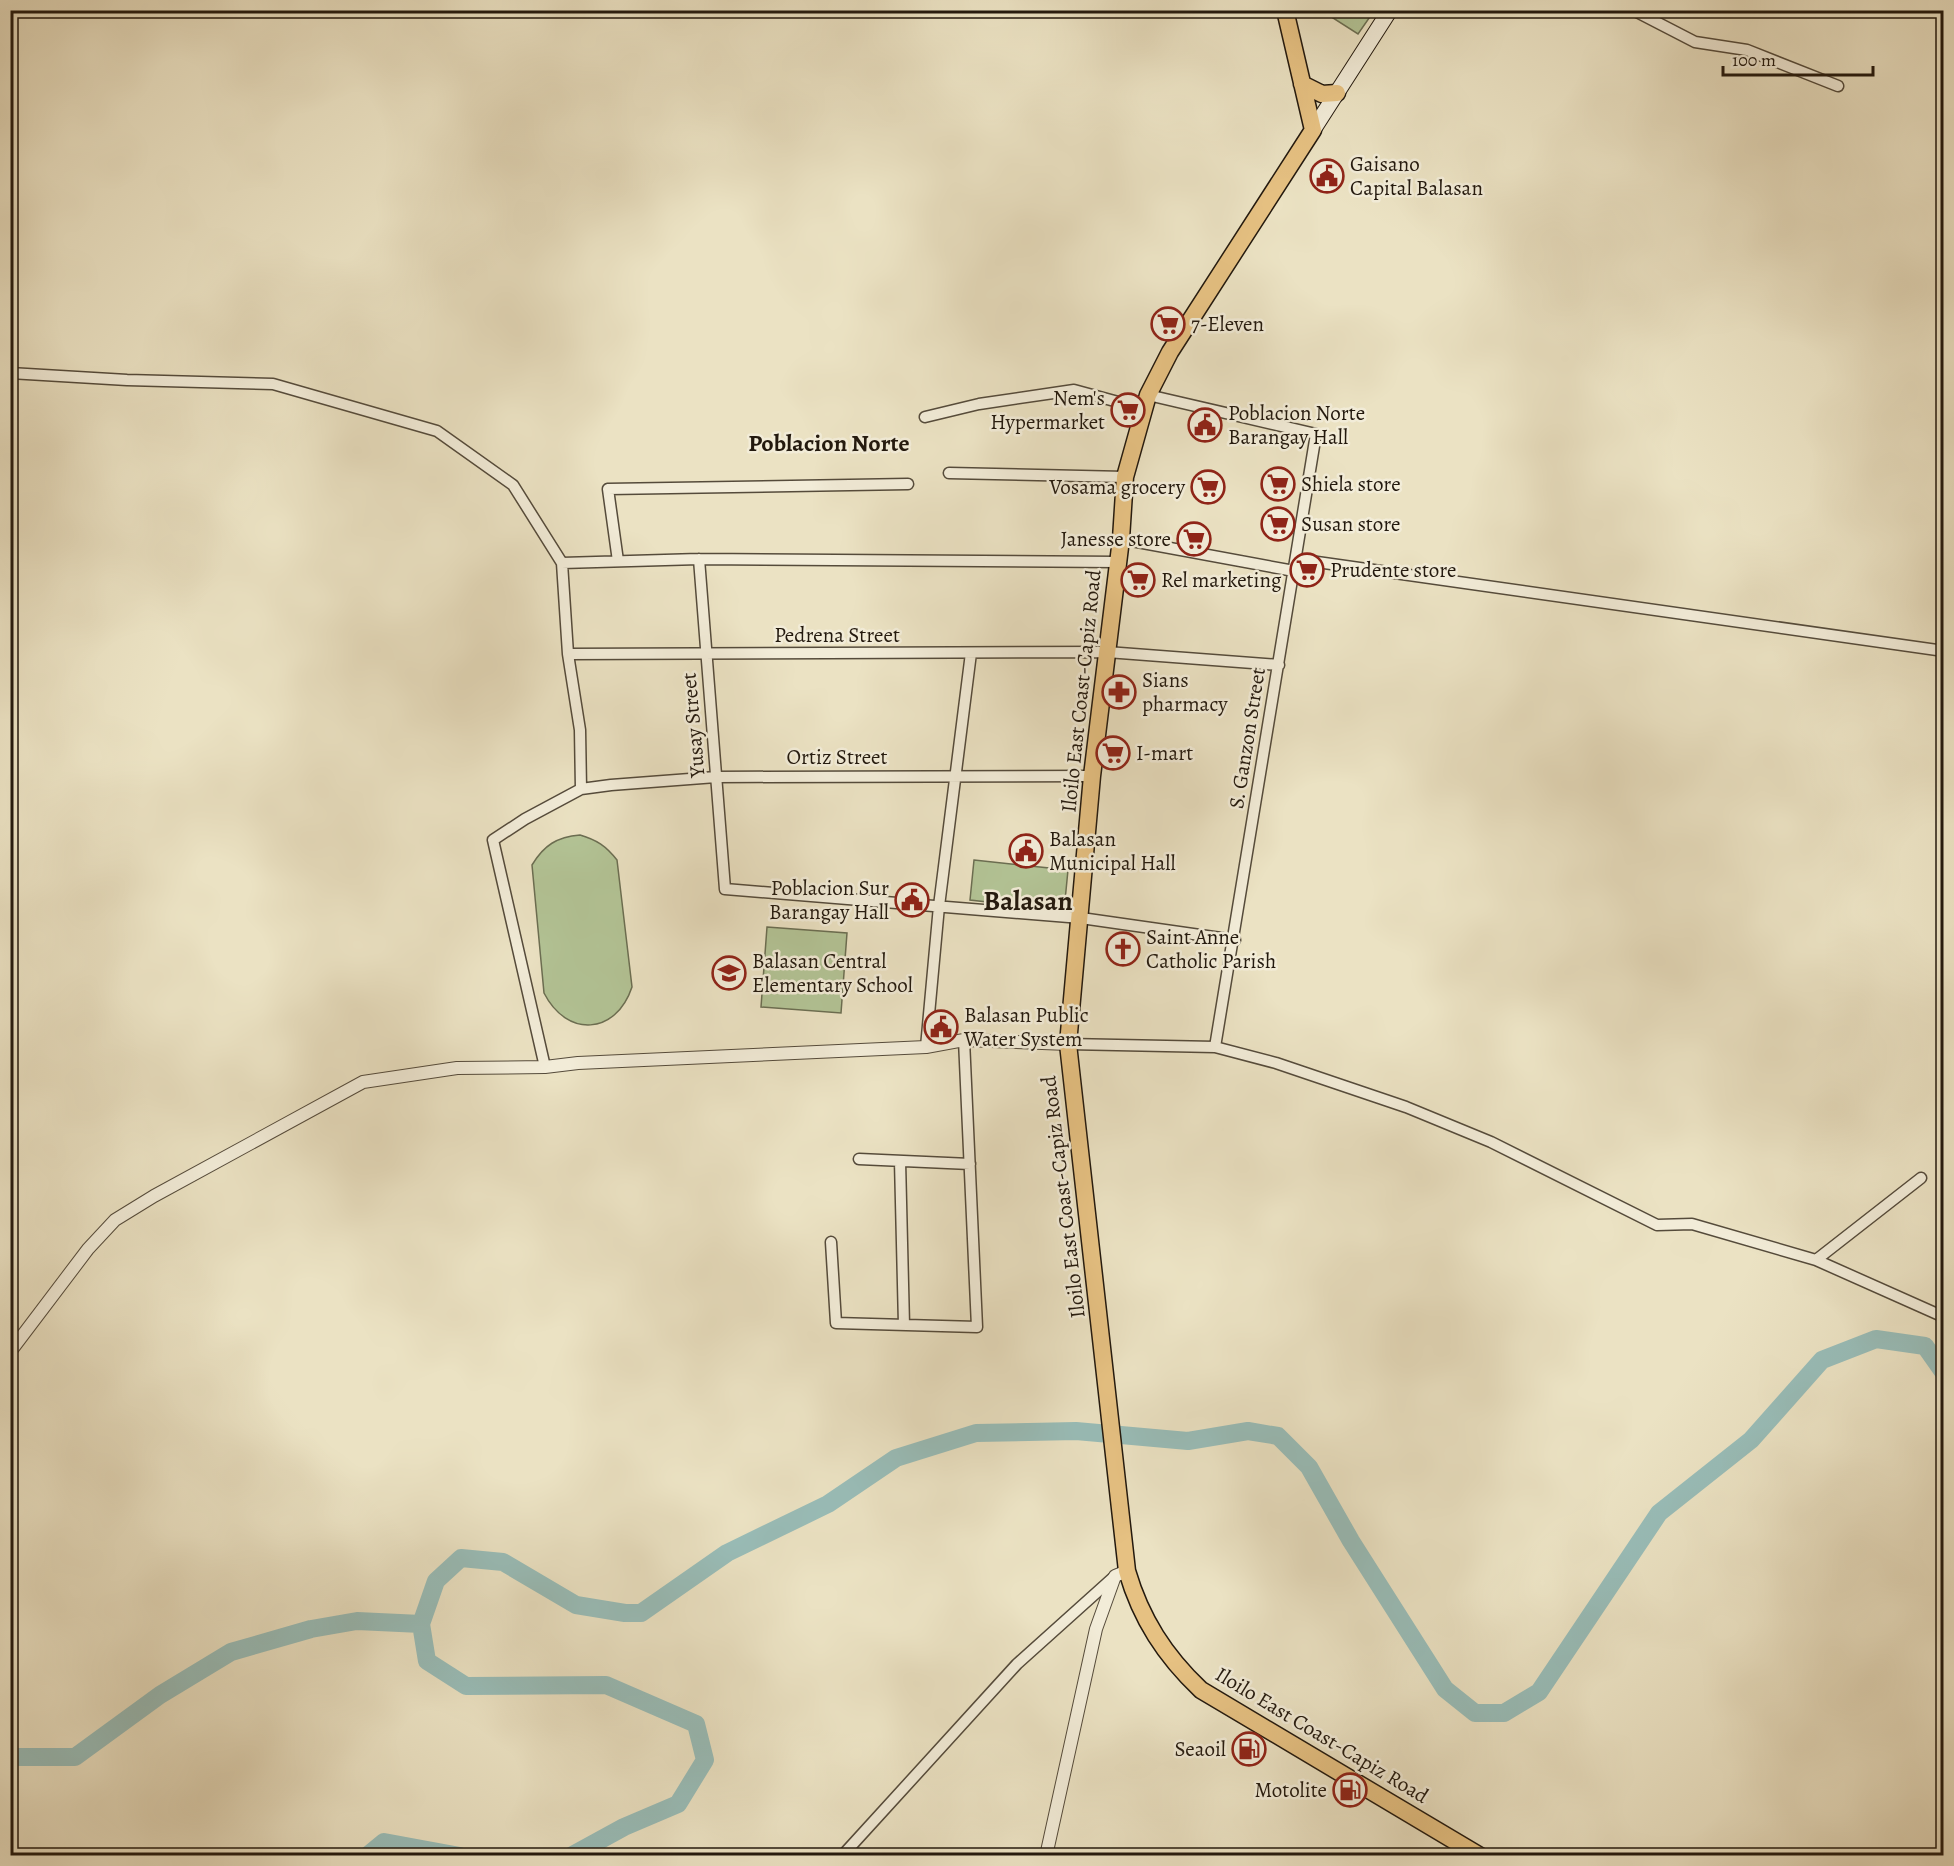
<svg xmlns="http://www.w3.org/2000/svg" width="1954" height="1866" font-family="Alegreya,serif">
	<rect width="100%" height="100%" fill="#ebe2c3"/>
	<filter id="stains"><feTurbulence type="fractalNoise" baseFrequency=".00333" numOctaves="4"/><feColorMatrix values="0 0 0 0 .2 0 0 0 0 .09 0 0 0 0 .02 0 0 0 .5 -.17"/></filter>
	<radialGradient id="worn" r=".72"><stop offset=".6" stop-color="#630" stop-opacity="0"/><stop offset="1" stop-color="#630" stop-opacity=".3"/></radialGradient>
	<!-- green -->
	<path fill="#b3c496" stroke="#6b6e52" stroke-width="1.5" d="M1322,11H1374L1358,34Z
		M580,835C597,840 606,846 617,860L632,987C616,1035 567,1038 544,993L532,865C544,845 557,837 580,835Z
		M974,860L1068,870L1064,911L970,900Z
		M767,927L847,933L841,1013L761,1007Z"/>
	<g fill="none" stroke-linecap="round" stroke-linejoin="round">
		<!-- river -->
		<path stroke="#99bdb8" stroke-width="18" d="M10,1757H75L160,1695L231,1652L311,1629L357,1621L421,1624
			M367,1856L384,1842L460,1856
			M571,1856L624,1827L678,1804L705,1760L696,1724L606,1685L466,1686L427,1661L421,1624L436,1581L461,1558L503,1562L576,1605L625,1613H641L727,1553L828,1504L896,1458L976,1433L1076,1431L1188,1441L1248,1431L1278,1436L1309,1467L1351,1541L1445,1689L1475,1713H1504L1539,1692L1659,1513L1751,1440L1822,1360L1876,1339L1925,1346L1944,1373"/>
		<defs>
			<path id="minor" d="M1633,10L1695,42L1747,50L1838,86
				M10,373L127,380L273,384L437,431L513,485L562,563L568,654L580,730L581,789
				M1148,395L1316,434L1215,1047
				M925,417L979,404L1074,390L1144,409
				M949,473L1125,477
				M1121,539L1294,571
				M699,559L725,889L1081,918L1235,940
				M1296,559L1944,651
				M618,561L608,489L908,484
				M562,563L699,559L1118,562
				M568,654L1107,652L1279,665
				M1068,1044L1215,1047L1276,1063L1406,1107L1491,1142L1657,1225L1692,1224L1816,1260L1944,1317
				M926,1047L939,906L971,653
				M545,1067L493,840L525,819L581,789L611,785L716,777L1092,776
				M859,1159L970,1164
				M900,1161L904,1325
				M831,1242L836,1323L977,1327L964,1040
				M1816,1260L1921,1178
				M842,1856L1017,1664L1115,1576"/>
			<path id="tertiary" d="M10,1352L88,1249L115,1220L154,1196L363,1082L457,1068L545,1067L578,1063L926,1047L964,1040L1068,1044
				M1046,1856L1096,1629L1115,1576L1127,1571"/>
			<path id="secondary" d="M1313,130L1390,10"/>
			<path id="primary" d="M1285,10L1313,130L1170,352L1148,395L1125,477L1121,539L1092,776L1068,1044L1127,1571C1141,1619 1165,1656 1201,1690L1480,1856
				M1302,84L1322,94L1337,93"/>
		</defs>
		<!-- minor casing -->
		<use href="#minor" stroke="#554b3b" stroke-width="13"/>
		<!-- tertiary casing -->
		<use href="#tertiary" stroke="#554b3b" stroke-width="14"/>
		<!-- secondary casing -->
		<use href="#secondary" stroke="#23190e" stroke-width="17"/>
		<!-- primary casing -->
		<use href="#primary" stroke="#23190e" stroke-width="19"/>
		<!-- minor -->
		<use href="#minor" stroke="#f2ecd8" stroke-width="10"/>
		<!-- tertiary -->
		<use href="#tertiary" stroke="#f2ecd8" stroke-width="12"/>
		<!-- secondary -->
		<use href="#secondary" stroke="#f2ecd8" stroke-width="15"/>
		<!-- primary -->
		<use href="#primary" stroke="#e6c182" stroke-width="16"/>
	</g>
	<!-- icons -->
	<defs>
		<symbol id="civic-ring" viewBox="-11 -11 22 22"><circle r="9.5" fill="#f2ecd8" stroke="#8f2418" stroke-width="1.5"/><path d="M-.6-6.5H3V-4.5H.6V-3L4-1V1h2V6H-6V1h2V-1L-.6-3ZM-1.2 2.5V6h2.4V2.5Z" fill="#8f2418"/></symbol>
		<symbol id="supermarket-ring" viewBox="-11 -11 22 22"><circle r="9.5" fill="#f2ecd8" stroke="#8f2418" stroke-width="1.5"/><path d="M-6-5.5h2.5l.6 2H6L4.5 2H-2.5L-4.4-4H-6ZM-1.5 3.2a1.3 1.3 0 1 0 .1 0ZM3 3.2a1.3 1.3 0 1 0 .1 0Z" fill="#8f2418"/></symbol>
		<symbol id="pharmacy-ring" viewBox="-11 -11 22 22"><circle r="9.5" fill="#f2ecd8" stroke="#8f2418" stroke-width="1.5"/><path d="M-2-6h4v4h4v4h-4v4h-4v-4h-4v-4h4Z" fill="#8f2418"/></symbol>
		<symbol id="church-ring" viewBox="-11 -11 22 22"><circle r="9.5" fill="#f2ecd8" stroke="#8f2418" stroke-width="1.5"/><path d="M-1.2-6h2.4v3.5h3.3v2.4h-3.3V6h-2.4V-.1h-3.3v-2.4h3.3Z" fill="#8f2418"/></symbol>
		<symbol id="school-ring" viewBox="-11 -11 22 22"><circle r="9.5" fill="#f2ecd8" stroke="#8f2418" stroke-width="1.5"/><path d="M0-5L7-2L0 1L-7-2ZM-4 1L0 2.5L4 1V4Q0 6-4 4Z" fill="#8f2418"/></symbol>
		<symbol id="fuel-ring" viewBox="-11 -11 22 22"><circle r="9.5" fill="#f2ecd8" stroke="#8f2418" stroke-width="1.5"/><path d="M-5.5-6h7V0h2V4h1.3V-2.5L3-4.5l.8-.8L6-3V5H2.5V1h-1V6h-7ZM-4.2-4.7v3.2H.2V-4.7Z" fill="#8f2418"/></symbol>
	</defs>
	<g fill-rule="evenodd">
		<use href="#civic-ring" x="1308" y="157" width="38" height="38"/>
		<use href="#supermarket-ring" x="1149" y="305" width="38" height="38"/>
		<use href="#supermarket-ring" x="1109" y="391" width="38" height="38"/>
		<use href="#civic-ring" x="1186" y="406" width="38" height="38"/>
		<use href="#supermarket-ring" x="1259" y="465" width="38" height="38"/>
		<use href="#supermarket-ring" x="1189" y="468" width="38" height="38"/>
		<use href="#supermarket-ring" x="1259" y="505" width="38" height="38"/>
		<use href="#supermarket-ring" x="1175" y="520" width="38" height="38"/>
		<use href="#supermarket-ring" x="1288" y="551" width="38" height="38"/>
		<use href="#supermarket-ring" x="1119" y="561" width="38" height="38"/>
		<use href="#pharmacy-ring" x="1100" y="673" width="38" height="38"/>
		<use href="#supermarket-ring" x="1094" y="734" width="38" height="38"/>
		<use href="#civic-ring" x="1007" y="832" width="38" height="38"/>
		<use href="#civic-ring" x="893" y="881" width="38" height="38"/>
		<use href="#church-ring" x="1104" y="930" width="38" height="38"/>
		<use href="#school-ring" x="710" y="954" width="38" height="38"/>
		<use href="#civic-ring" x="922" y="1008" width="38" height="38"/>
		<use href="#fuel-ring" x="1230" y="1730" width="38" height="38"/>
		<use href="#fuel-ring" x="1331" y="1771" width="38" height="38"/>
	</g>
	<g text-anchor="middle" stroke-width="5" stroke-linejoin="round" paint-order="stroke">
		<!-- poi labels -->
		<g font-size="21" fill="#23190e" stroke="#f2ecd8" text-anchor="start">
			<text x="1350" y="171">Gaisano<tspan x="1350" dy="24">Capital Balasan</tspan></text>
			<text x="1191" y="331">7-Eleven</text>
			<text x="1105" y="405" text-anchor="end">Nem's<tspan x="1105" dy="24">Hypermarket</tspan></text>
			<text x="1228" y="420">Poblacion Norte<tspan x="1228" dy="24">Barangay Hall</tspan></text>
			<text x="1301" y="491">Shiela store</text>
			<text x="1185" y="494" text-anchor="end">Vosama grocery</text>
			<text x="1301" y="531">Susan store</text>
			<text x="1171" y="546" text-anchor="end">Janesse store</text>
			<text x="1330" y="577">Prudente store</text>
			<text x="1161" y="587">Rel marketing</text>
			<text x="1142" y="687">Sians<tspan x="1142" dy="24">pharmacy</tspan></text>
			<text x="1136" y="760">I-mart</text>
			<text x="1049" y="846">Balasan<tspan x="1049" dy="24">Municipal Hall</tspan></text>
			<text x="889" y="895" text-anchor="end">Poblacion Sur<tspan x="889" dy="24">Barangay Hall</tspan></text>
			<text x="1146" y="944">Saint Anne<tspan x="1146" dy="24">Catholic Parish</tspan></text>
			<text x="752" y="968">Balasan Central<tspan x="752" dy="24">Elementary School</tspan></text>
			<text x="964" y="1022">Balasan Public<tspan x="964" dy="24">Water System</tspan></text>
			<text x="1226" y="1756" text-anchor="end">Seaoil</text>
			<text x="1327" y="1797" text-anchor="end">Motolite</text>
		</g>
		<!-- street labels -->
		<g font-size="21" fill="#23190e" stroke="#f2ecd8">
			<text x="837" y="642">Pedrena Street</text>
			<text transform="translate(1081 691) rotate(-84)" y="7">Iloilo East Coast-Capiz Road</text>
			<text transform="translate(693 725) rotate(-95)" y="7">Yusay Street</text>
			<text transform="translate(1247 738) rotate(-81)" y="7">S. Ganzon Street</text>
			<text x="837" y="764">Ortiz Street</text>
			<text transform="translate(1063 1197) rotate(-97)" y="7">Iloilo East Coast-Capiz Road</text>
			<text transform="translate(1322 1735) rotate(31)" y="7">Iloilo East Coast-Capiz Road</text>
		</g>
		<!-- quarter labels -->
		<g font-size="24" font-weight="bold" fill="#23190e" stroke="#f2ecd8">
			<text x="829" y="451">Poblacion Norte</text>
		</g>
		<!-- district labels -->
		<g font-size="27" font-weight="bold" fill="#23190e" stroke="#f2ecd8">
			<text x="1028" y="910">Balasan</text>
		</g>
	</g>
	<!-- margin -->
	<rect width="1954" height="1866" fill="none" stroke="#ebe2c3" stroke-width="36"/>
	<rect x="12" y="12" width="1930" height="1842" fill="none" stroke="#23190e" stroke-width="3"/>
	<rect x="18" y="18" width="1918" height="1830" fill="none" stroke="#23190e" stroke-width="1.5"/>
	<!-- scale -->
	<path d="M1723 66v9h150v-9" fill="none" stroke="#23190e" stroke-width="3"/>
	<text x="1732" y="66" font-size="18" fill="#23190e" stroke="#f2ecd8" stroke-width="4.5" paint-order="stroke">100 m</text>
	<rect width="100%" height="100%" filter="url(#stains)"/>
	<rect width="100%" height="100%" fill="url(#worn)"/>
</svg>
